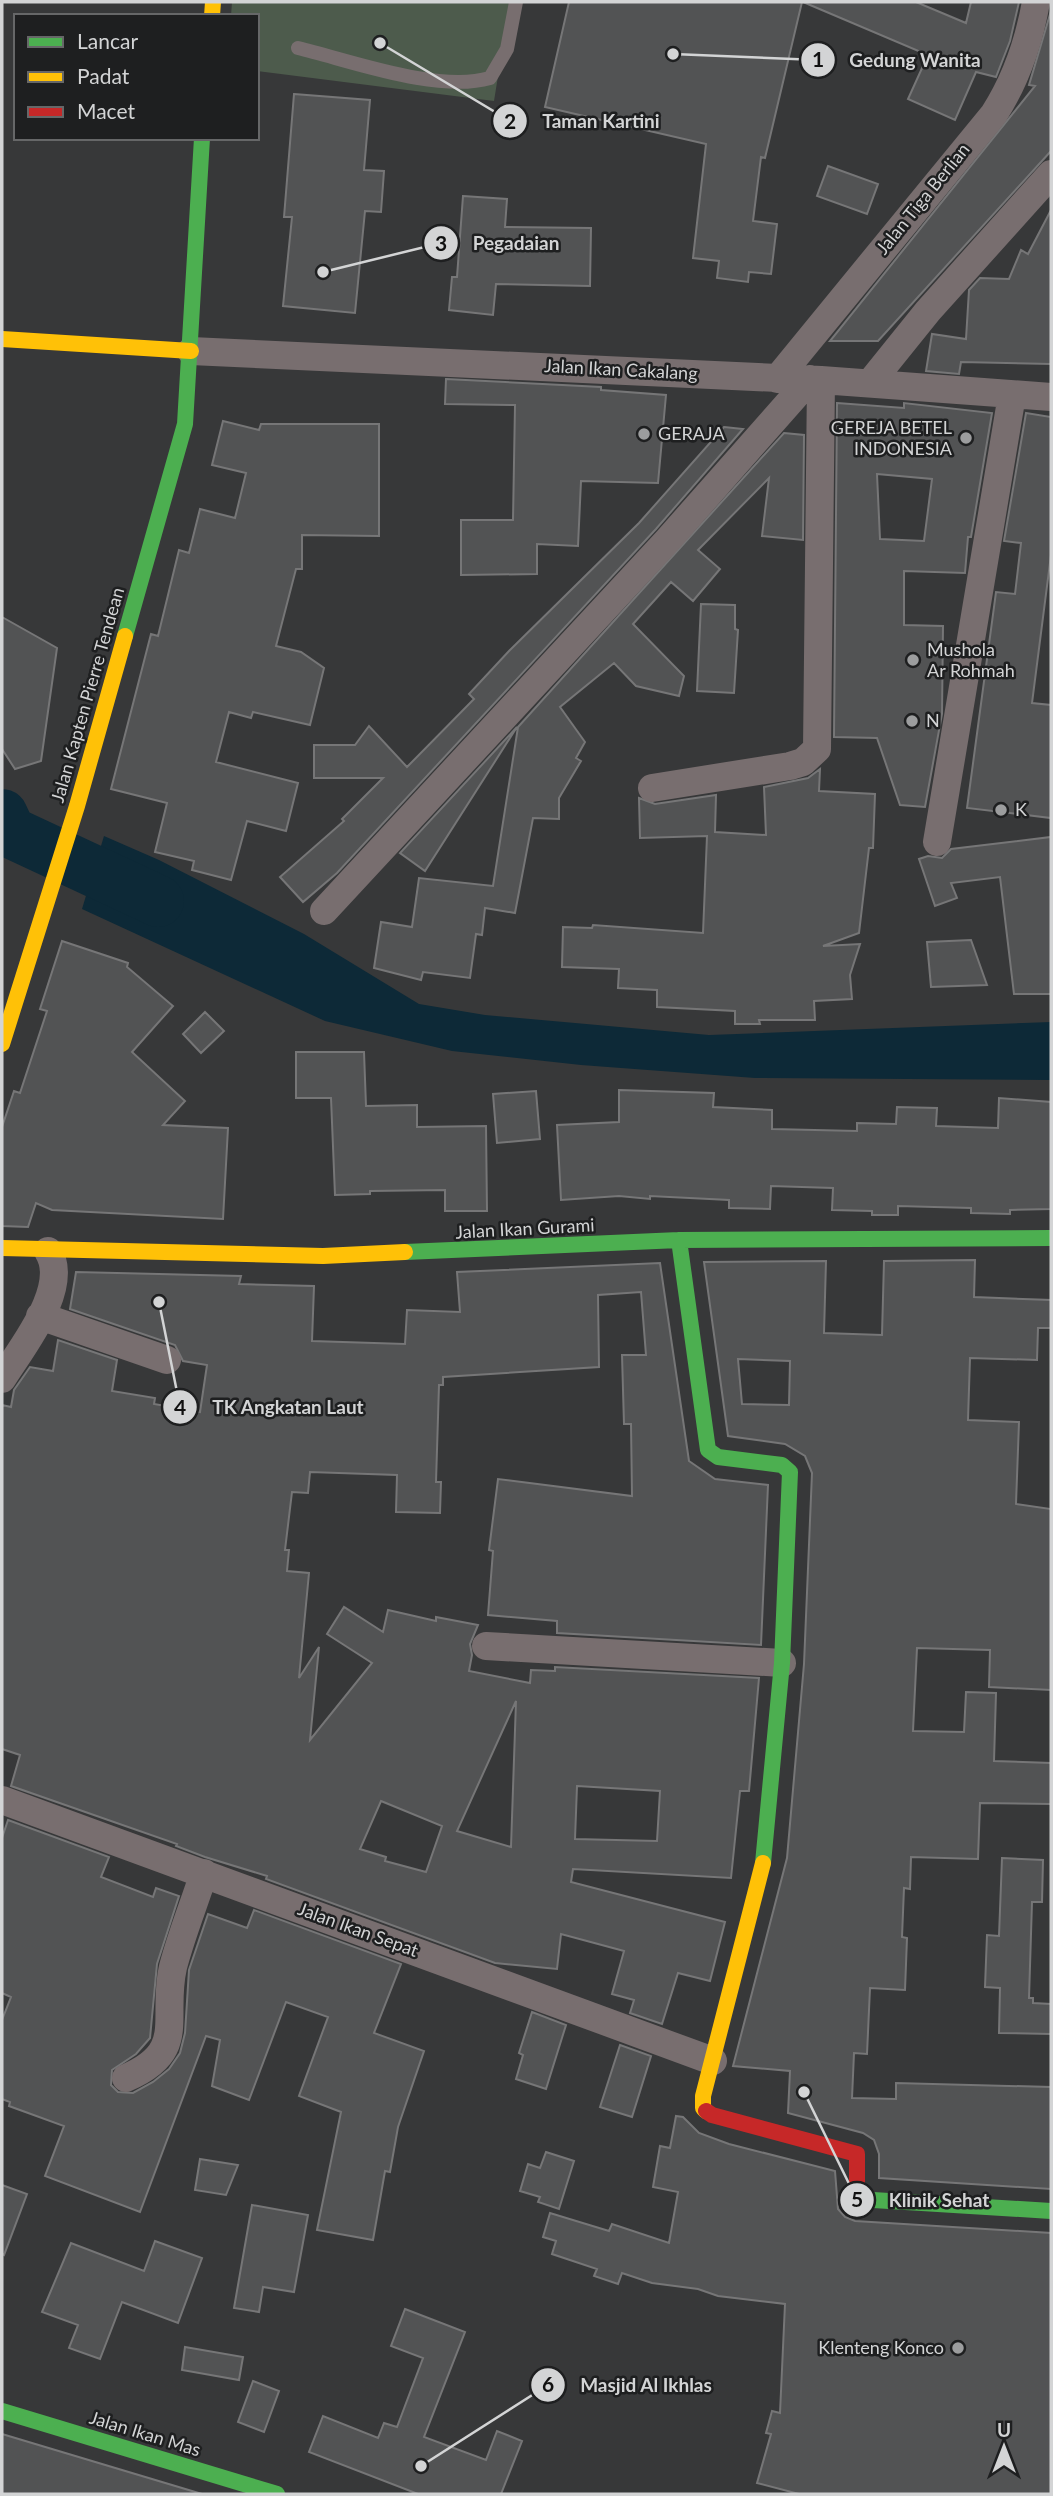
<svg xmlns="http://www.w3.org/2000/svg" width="1053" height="2496" font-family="Lato,sans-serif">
	<rect width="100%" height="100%" fill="#373839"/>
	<!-- green -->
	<path fill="#4d5b4c" d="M232,2H510L494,101L257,71V16H231Z"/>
	<!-- water -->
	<path fill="#0d2937" d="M104,836L159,860L304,934L419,1004L485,1015L709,1035L1051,1022V1080L755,1078L581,1065L452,1051L325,1021L82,909Z"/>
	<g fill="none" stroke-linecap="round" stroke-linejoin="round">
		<!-- river -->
		<path stroke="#0d2937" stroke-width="52" d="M2,815L10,832L158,901"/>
	</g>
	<!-- building -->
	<path fill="#525354" stroke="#767677" stroke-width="2" fill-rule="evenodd" d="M569,2H802L765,158L761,157L753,221L777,224L771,274L749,272L748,282L717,278L719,261L693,258L706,144L545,107Z
		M803,2H916L966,23L971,2H1019L1010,41L996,77L976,72L955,120L908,99L928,55Z
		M1051,11V151L878,341H830L1035,86L1029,85Z
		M294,94L370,100L364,170L384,171L381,212L365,211L355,313L283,306L292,217H284Z
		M828,166L878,184L867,214L817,196Z
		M463,196L507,199L505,227L591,228L590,286L496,284L493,315L449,310L452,277H457Z
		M1051,210V364L961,362L959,374L926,371L932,334L966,339L969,290L980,278L1009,279L1021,250L1028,254Z
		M446,379L601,387V390L666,395L658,483L581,481L578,546L537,544V574L461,575V520H513L515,405L445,404Z
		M837,403L904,408V403L992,413L971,537H968L965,573L904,571V625L943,626L942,714L925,807L900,805L877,738L834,737ZM877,474L932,479L924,541L880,539Z
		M1026,413L1051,417V555L1032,703L1051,705V818L967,808L996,592L1015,594L1021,543L1004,541Z
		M223,421L259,430L261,424H379V536L302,535V569H296L276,646L301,652L324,668L310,725L253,712L251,718L229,712L216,762L298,783L286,831L247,821L231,880L192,870L194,861L155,852L167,803L111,789L151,634L158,636L179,550L189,553L200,509L235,518L246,473L212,465Z
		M724,427L743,429L656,529L337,873L303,902L280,877L344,821L342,819L383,778H314V745H355L369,726L407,767L474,699L469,694L509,651L639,523Z
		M784,433L804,435L803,540L762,536L769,478L698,550L720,569L693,601L671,582L633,624L684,676L679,696L636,686L614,663L560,707L585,742L576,758L581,761L559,798V819L533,818L515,913L485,908L482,935L476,934L470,978L423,972L421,980L374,968L381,922L412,927L419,878L493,886L518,727Z
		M701,604L735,605V629L738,630L734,693L697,691Z
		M2,617L57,648L41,761L15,769L2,749Z
		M517,727L425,871L400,853Z
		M820,769L819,791L875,794L873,848H869L859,933L823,946L860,944L850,975L852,999L814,1001L815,1020H759L760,1024H735V1011L657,1007V990L618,988L619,969L562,967L563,927L592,928L593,925L703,933L707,836L640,838L639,798L655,804L716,795L715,832L766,835L764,787L808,778Z
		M1051,837V994H1014L1000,877L951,883L957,898L935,906L919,859L928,856L942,858L951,849Z
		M971,940L987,985L931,987L927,942Z
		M62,941L128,963L127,967L173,1006L132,1052L185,1101L163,1125L228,1128L223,1219L52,1210L36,1203L28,1227L2,1226V1127L14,1091L20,1093L47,1011L40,1009Z
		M205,1012L224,1031L201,1053L183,1034Z
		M296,1052H364L366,1106L417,1105V1127L486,1126L487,1211H445V1190L370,1191V1194L335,1195L331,1098H296Z
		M619,1090L714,1093L713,1107L772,1110V1129L857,1131V1123L896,1124L897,1107L937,1108L936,1126L998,1128L999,1098L1051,1102V1209L1010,1210V1214L971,1213V1208L898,1206V1215H872V1211L832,1210L833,1188L771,1186L770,1209L729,1208V1200L650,1196V1199L619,1196L561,1200L557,1125L619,1122Z
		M536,1091L540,1139L497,1143L493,1094Z
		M975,1260L974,1297L1051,1300V1328H1038L1037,1360L970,1358L968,1420L1019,1422L1016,1504L1051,1509V1690L989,1687L990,1650L917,1648L913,1731L964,1732L966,1692L996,1693L994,1761L1051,1763V1804L980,1803L978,1859L911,1857L910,1889L904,1888L902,1937L907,1938L905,1990L870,1988L867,2054L854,2053L852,2098L896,2099V2083L1051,2087V2189L879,2178V2154L874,2140L863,2133L788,2113L790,2071L733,2066L787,1858L804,1664L812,1473L805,1456L785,1444L728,1436L704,1262L826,1261L824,1333L882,1335L884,1261ZM738,1359L790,1361L789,1405L742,1404Z
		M660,1263L689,1461L715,1479L768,1485L761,1645L557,1633V1621L488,1615L493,1551L489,1550L498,1479L632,1496L631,1424H624L622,1355H646L641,1292L598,1295L599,1367L443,1377V1385H439L436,1482H441L440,1513L396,1512L397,1475L310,1472L308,1493L292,1492L285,1550H289L287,1571L309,1573L299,1678L319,1647L310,1740L372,1663L327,1634L344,1607L383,1632L388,1610L436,1621V1617L478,1625L470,1644L472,1655L469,1671L530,1683L531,1670L555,1671V1667L759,1678L749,1791H740L731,1878L573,1869L571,1882L725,1922L710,1981L678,1973L662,2024L630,2013L634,2000L612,1994L624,1951L561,1934L557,1969L495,1963L266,1879L267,1876L205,1857L176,1846L177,1844L11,1786L20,1755L2,1749V1405L11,1407L14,1390L30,1367L53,1371L58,1340L117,1360L112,1391L155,1398L154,1404L200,1412L207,1365L183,1361L175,1345L70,1309L76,1272L241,1276L239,1284L314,1286L312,1341L405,1344L407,1310L460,1312L457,1272ZM516,1701L511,1847L457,1831ZM577,1786L660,1791L657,1841L575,1839ZM381,1801L442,1826L426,1872L385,1861L386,1857L360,1849Z
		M8,1820L109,1857L101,1877L153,1897L156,1888L179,1896L157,1964L150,2038L136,2054L112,2070L111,2085L118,2092L133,2093L153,2082L169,2069L180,2053L185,2033L189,1970L208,1914L247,1928L254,1910L401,1964L374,2033L424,2051L398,2127L390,2172L385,2171L373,2240L317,2230L341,2112L299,2096L328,2017L286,2002L249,2100L212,2086L220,2040L206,2036L140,2212L45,2176L64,2126L9,2106L10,2102L2,2099V2020L11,1997L2,1993V1838Z
		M1002,1858L1043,1860L1042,1902H1032L1029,1998H1033V2003L1051,2004V2034L999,2033L1000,1988L985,1987L987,1935L999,1936Z
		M532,2012L566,2025L546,2089L516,2079L523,2055L519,2053Z
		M620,2045L651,2056L632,2117L600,2107Z
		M676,2116L683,2117L699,2133L729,2144L835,2171L838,2209L845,2217L855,2221L1051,2233V2494H799L757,2483L771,2434L766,2433L772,2411L780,2413L785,2304L718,2296L698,2289L652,2283L622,2273L618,2284L594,2276L597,2269L552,2254L556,2241L543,2237L550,2213L609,2231L612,2224L669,2243L678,2192L653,2187L660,2146L670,2148Z
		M546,2152L574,2161L559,2209L538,2202L540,2197L520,2191L528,2164L540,2168Z
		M200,2159L238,2165L226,2195L195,2190Z
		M2,2185L27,2194L4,2255L2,2254Z
		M252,2205L308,2215L294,2292L263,2287L259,2312L234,2308Z
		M155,2241L202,2258L178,2323L122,2302L100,2359L69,2348L78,2325L42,2312L71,2243L144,2271Z
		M405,2309L465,2332L424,2437L486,2460L497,2431L522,2441L501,2494H418L309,2452L323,2416L378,2438L384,2423L397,2427L423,2358L391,2346Z
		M185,2347L243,2357L239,2380L182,2370Z
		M253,2381L279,2391L264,2432L238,2422Z
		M2,2434L202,2494H2Z"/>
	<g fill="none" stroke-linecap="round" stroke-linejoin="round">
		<!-- lane -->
		<path stroke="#786e6f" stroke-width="14" d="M298,48C352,61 438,93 490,78L507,49L516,2"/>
		<!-- street -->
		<path stroke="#786e6f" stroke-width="28" d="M191,351L821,380L1051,397
			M777,379L994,114C1016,80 1029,41 1036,2
			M870,383L928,311L1051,174
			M652,788L790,766L803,762L817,749L821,380
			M937,842L1012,395
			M324,911L668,540L810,379
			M40,1316L167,1360
			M2,1379C21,1348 71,1288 48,1251
			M486,1646L782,1663
			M2,1800L713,2061
			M126,2078C189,2051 161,2019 173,1967C181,1936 194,1904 204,1873"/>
		<!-- fast -->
		<path stroke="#4caf50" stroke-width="16" d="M125,636L185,424L202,138
			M679,1240L708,1450L718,1457L782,1465L790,1472L782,1663L763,1863
			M405,1252L679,1240L1051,1238
			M857,2190V2199L1051,2211
			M2,2411L277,2494"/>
		<!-- slow -->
		<path stroke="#ffc107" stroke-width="16" d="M212,16L213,2
			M2,339L191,351
			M2,1044L77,806L125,636
			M2,1248L323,1256L405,1252
			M706,2111L703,2108V2096L763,1863"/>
		<!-- jam -->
		<path stroke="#c62828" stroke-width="16" d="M706,2111L712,2115L857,2154V2190"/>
	</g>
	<!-- markers -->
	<g fill="#9c9d9e" stroke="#1e1f20" stroke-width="2.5">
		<circle cx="644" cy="434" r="7"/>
		<circle cx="966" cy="438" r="7"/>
		<circle cx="913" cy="660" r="7"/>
		<circle cx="912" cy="721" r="7"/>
		<circle cx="1001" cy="810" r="7"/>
		<circle cx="958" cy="2348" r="7"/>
	</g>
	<g text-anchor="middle" stroke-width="5" stroke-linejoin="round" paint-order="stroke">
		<!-- street labels -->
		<g font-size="18" fill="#d3d4d5" stroke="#1e1f20">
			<text transform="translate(923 199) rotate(-51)" y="6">Jalan Tiga Berlian</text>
			<text transform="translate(621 370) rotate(3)" y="6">Jalan Ikan Cakalang</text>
			<text transform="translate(88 695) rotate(-74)" y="6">Jalan Kapten Pierre Tendean</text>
			<text transform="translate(525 1229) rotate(-3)" y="6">Jalan Ikan Gurami</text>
			<text transform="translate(358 1930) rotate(20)" y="6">Jalan Ikan Sepat</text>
			<text transform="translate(145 2434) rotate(17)" y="6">Jalan Ikan Mas</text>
		</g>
		<!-- poi labels -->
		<g font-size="18" fill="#d3d4d5" stroke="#1e1f20" text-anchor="start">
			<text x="952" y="434" text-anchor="end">GEREJA BETEL<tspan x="952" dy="21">INDONESIA</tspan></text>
			<text x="658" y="440">GERAJA</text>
			<text x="927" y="656">Mushola<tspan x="927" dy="21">Ar Rohmah</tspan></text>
			<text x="926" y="727">N</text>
			<text x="1015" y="816">K</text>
			<text x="944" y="2354" text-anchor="end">Klenteng Konco</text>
		</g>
	</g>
	<!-- callouts -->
	<path fill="none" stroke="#d3d4d5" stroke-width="2.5" d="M673 54L818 60M380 43L510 121M323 272L441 243M159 1302L180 1407M804 2092L857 2200M421 2466L548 2385"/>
	<g fill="#d3d4d5" stroke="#1e1f20" stroke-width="2.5">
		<circle cx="673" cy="54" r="7"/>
		<circle cx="380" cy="43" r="7"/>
		<circle cx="323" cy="272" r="7"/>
		<circle cx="159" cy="1302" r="7"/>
		<circle cx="804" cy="2092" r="7"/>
		<circle cx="421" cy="2466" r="7"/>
		<circle cx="818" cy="60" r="18"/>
		<circle cx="510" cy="121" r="18"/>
		<circle cx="441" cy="243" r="18"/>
		<circle cx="180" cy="1407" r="18"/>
		<circle cx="857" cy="2200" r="18"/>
		<circle cx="548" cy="2385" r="18"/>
	</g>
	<g font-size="21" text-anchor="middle" font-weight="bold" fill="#111">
		<text x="818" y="67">1</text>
		<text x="510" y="129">2</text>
		<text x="441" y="251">3</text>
		<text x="180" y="1415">4</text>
		<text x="857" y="2207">5</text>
		<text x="548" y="2392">6</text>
	</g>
	<g font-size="19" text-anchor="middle" font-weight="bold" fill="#d3d4d5" stroke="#1e1f20" stroke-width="5" stroke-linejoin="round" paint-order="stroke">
		<text x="915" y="67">Gedung Wanita</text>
		<text x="601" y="128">Taman Kartini</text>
		<text x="516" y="250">Pegadaian</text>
		<text x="288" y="1414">TK Angkatan Laut</text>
		<text x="939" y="2207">Klinik Sehat</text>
		<text x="646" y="2392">Masjid Al Ikhlas</text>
	</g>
	<!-- border -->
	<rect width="1053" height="2496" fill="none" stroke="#d3d4d5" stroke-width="7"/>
	<!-- legend -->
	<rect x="14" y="14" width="245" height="126" fill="#1e1f20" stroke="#666768" stroke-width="2"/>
	<rect x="28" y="37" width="35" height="10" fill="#4caf50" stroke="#666768" stroke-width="2"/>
	<text x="77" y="49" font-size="21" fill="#d3d4d5">Lancar</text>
	<rect x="28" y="72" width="35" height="10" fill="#ffc107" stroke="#666768" stroke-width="2"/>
	<text x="77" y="84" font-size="21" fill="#d3d4d5">Padat</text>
	<rect x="28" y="107" width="35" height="10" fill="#c62828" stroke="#666768" stroke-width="2"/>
	<text x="77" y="119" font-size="21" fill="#d3d4d5">Macet</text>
	<!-- north arrow -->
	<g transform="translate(1004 2447)" stroke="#1e1f20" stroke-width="5" paint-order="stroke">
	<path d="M0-5L12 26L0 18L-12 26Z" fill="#d3d4d5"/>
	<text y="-10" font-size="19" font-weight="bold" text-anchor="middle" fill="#d3d4d5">U</text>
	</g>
</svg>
